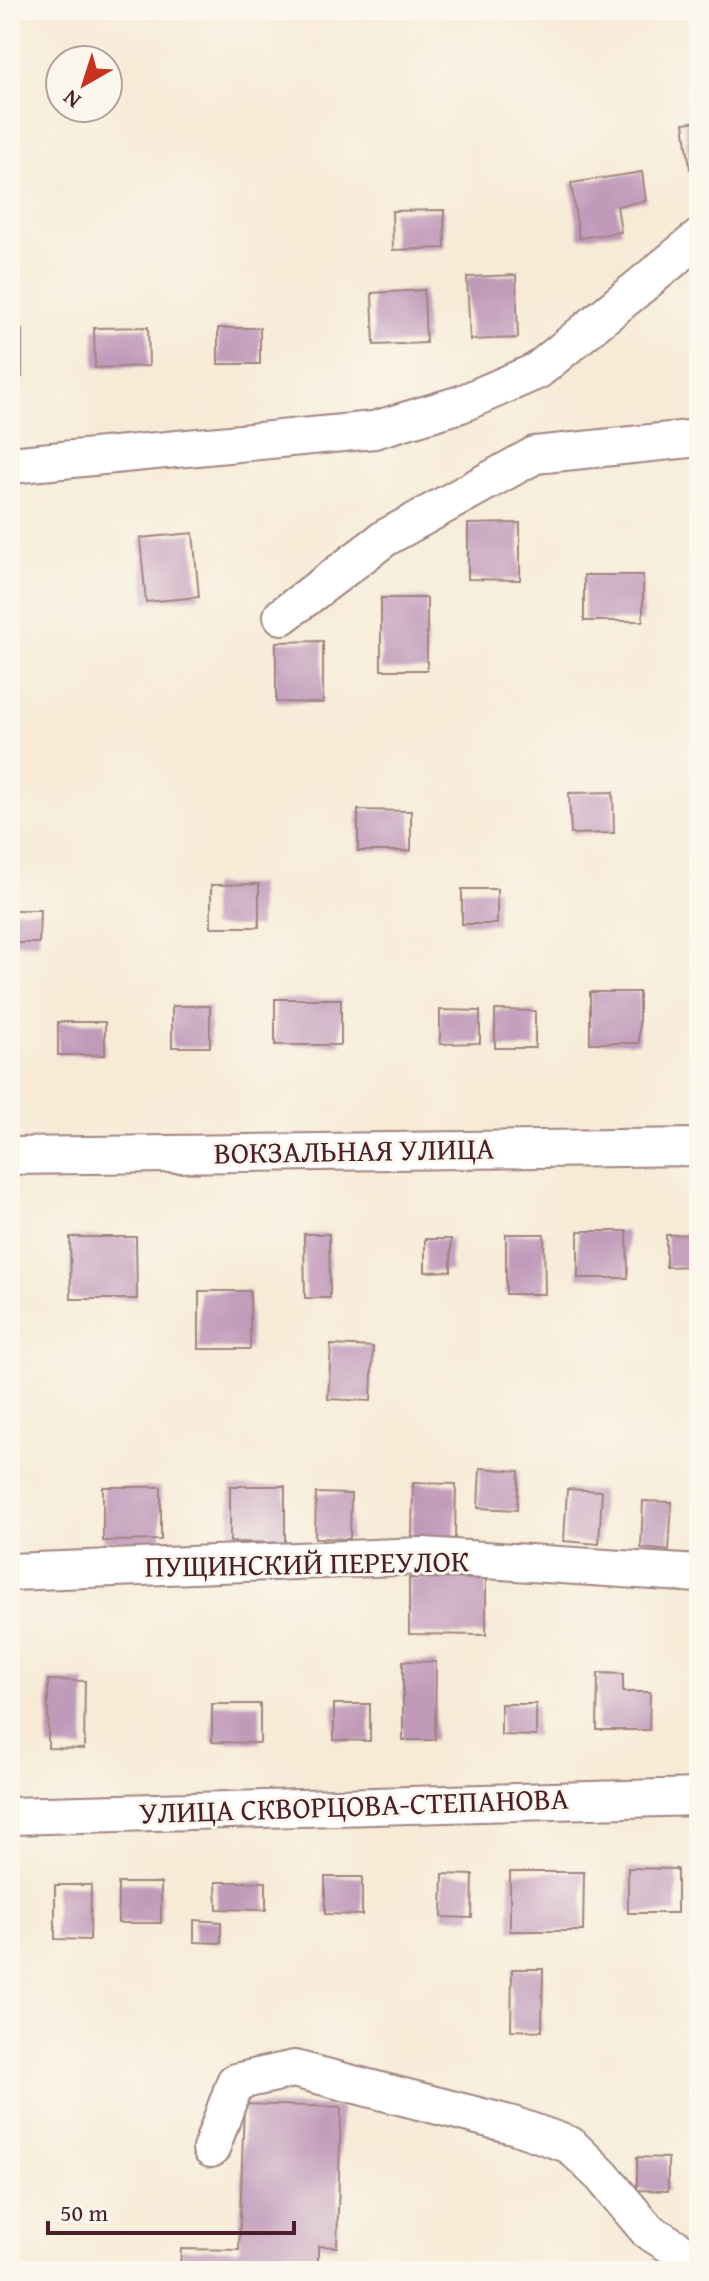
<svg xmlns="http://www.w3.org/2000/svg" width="709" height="2281" font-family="'Gentium Book Plus',serif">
	<rect width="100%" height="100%" fill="#fbf7ec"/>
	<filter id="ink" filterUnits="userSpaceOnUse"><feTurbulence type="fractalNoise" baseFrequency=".0125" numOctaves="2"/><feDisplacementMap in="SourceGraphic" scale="16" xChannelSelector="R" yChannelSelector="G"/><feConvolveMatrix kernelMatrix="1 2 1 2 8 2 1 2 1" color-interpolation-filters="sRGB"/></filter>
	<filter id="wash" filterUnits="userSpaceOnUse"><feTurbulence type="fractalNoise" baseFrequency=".006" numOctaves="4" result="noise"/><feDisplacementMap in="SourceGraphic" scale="32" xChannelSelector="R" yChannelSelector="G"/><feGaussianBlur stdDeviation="1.8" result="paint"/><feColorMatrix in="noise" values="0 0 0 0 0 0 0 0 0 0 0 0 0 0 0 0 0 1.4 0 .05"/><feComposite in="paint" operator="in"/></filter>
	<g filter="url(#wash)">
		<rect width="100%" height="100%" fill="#f7ebd7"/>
		<g id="blocks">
			<!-- building -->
			<path fill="#c09ab9" d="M699,121V168L690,169L684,123Z
				M642,172L646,201L617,206L621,232L579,238L571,183Z
				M444,210L445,248L393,250L392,211Z
				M516,275L518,338L470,340L467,277Z
				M424,290L426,343L374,345L372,293Z
				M148,327L149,366L95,368L94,328Z
				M218,328H260V364H218Z
				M10,330H22V377H10Z
				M520,523V580L468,579V524Z
				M193,533L199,597L146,602L140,538Z
				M584,575H643V621H584Z
				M381,598H427V670H381Z
				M323,641V703L276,702V642Z
				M613,792L614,833L571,834L569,793Z
				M358,810L411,811V851H358Z
				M259,884V927H211V885Z
				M462,889H497V924H462Z
				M10,910H40L39,943H10Z
				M590,992H639V1043H590Z
				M275,999H341V1045H275Z
				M695,999H699V1046H693Z
				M172,1006H210V1047H172Z
				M440,1010L480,1011V1043L440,1044Z
				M495,1010L535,1011V1048H495Z
				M58,1022H105V1055H58Z
				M578,1231H627L628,1278H578Z
				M304,1234H329L330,1298H305Z
				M506,1234H544L545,1294H506Z
				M698,1234V1266L666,1267V1235Z
				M70,1237H136L137,1299H71Z
				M425,1239H451V1271L425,1272Z
				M199,1291H250V1349H199Z
				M331,1345L373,1347L371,1401L328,1399Z
				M480,1468L519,1471L517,1510L478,1508Z
				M413,1483L456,1484L455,1539L412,1538Z
				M230,1486H285V1543L230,1542Z
				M103,1487H161V1540L103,1541Z
				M567,1489L602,1491L599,1544L564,1541Z
				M316,1493L351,1494L350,1539L315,1538Z
				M643,1501L672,1502L669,1551L641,1548Z
				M10,1517H13V1542H10Z
				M409,1578L486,1579V1635L409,1634Z
				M403,1661L436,1662L435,1740H403Z
				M598,1673L623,1674V1692H650L649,1730H597Z
				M48,1680L85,1681L84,1749L48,1748Z
				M212,1704H260V1743L212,1742Z
				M334,1704H370V1741L334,1740Z
				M501,1704H536V1736L501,1735Z
				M628,1868L677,1869V1913H628Z
				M510,1872H584L583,1931H510Z
				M443,1874L473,1875L472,1918L442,1917Z
				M325,1877H362V1915L325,1914Z
				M216,1882H266V1910L217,1909Z
				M118,1883H161V1923H118Z
				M55,1885H91L90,1940L55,1939Z
				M194,1920L221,1922V1943L194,1942Z
				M512,1969H543L542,2031L511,2030Z
				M244,2104L341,2107L337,2247L318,2246V2271H180L181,2249L239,2250Z
				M637,2157L668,2158V2191L637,2190Z"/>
		</g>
	</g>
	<g filter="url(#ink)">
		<use href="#blocks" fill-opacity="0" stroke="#a08581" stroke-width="2"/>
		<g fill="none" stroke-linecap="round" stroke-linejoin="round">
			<defs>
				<path id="minor" d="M10,465L374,430L461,404L537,371L699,238
					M282,616L385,538L535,455L699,438
					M10,1156L699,1147
					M10,1572L423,1556L699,1574
					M10,1816L699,1797
					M211,2149L235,2082L294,2069L513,2125L570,2145L602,2176L648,2231L699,2262"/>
			</defs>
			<!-- minor casing -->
			<use href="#minor" stroke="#a08581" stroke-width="40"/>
			<!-- minor -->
			<use href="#minor" stroke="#fff" stroke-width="36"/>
		</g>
	</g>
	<g text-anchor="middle" stroke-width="6" stroke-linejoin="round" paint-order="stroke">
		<!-- street labels -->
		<g font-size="30" fill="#4a1f2b" stroke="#fbf7ec">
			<text transform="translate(354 1151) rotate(-1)" y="10">ВОКЗАЛЬНАЯ УЛИЦА</text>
			<text transform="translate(307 1564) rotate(-1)" y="10">ПУЩИНСКИЙ ПЕРЕУЛОК</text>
			<text transform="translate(354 1806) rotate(-2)" y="10">УЛИЦА СКВОРЦОВА-СТЕПАНОВА</text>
		</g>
	</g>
	<!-- margin -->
	<rect width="709" height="2281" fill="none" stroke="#fbf7ec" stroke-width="40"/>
	<!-- north arrow -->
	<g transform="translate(84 84) rotate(219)"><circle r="38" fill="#fbf7ec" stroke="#b4a19f" stroke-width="2"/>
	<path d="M0-6L14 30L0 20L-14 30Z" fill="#c8321e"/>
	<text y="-12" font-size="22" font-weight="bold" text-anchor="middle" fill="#4a1f2b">N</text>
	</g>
	<!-- scale -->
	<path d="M48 2221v12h246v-12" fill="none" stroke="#4a1f2b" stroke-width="4"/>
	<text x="60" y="2221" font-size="24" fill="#4a1f2b" stroke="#fbf7ec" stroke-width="6" paint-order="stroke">50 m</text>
</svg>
